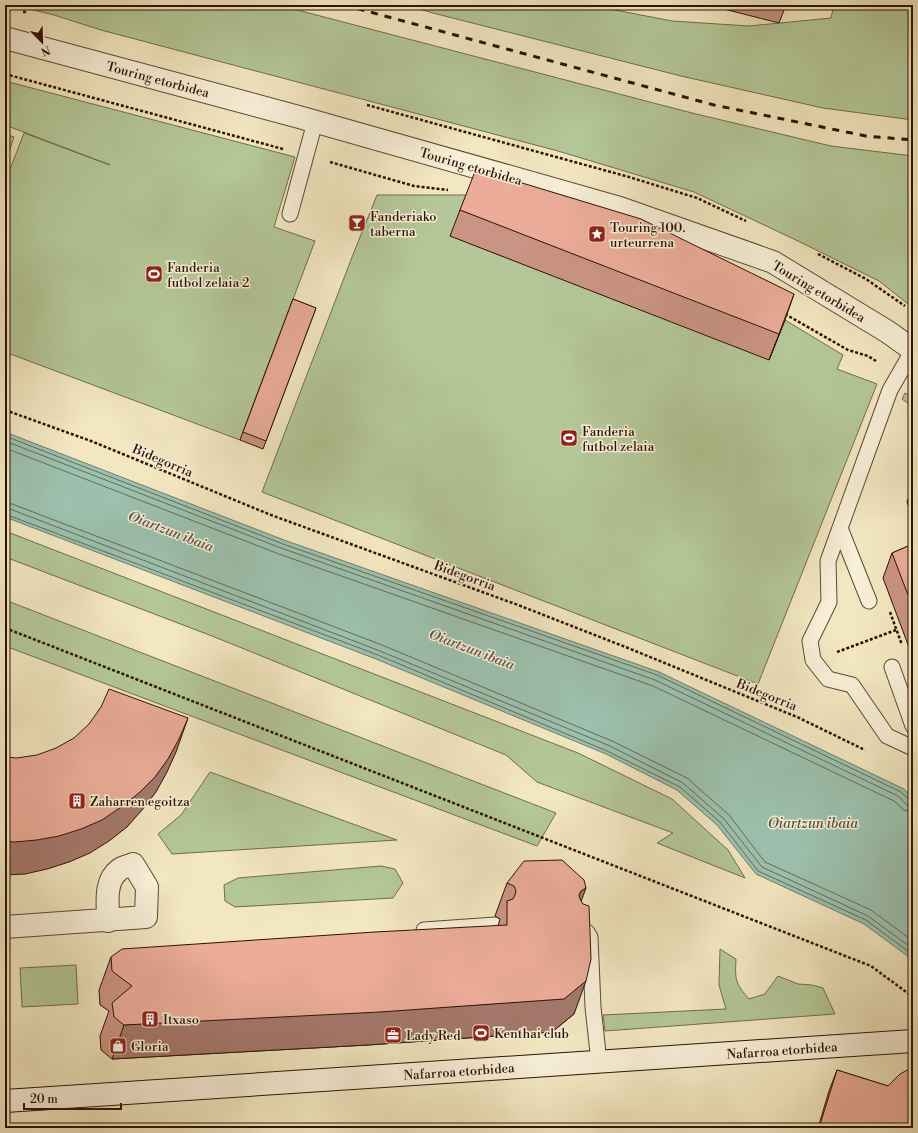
<svg xmlns="http://www.w3.org/2000/svg" width="918" height="1133" font-family="'Libre Bodoni',serif">
	<rect width="100%" height="100%" fill="#f2e7c1"/>
	<filter id="stains"><feTurbulence type="fractalNoise" baseFrequency=".005" numOctaves="4"/><feColorMatrix values="0 0 0 0 .2 0 0 0 0 .09 0 0 0 0 .02 0 0 0 .5 -.17"/></filter>
	<radialGradient id="worn" r=".72"><stop offset=".6" stop-color="#630" stop-opacity="0"/><stop offset="1" stop-color="#630" stop-opacity=".3"/></radialGradient>
	<!-- green -->
	<path fill="#b4c798" stroke="#706c4e" d="M13,5H278L692,113L831,146L913,156V308L879,281L798,241L694,192L558,151L101,30L54,15Z
		M406,5H589L672,21L749,26L831,18L834,5H913V120L823,108L681,76L433,13Z
		M5,81L295,157L274,227L315,241L240,440L5,352V182L24,133L110,165L5,125Z
		M5,134L14,137L5,164Z
		M377,195H467L632,244L785,320L843,355L837,369L877,384L758,684L262,492L354,252Z
		M905,393L913,398V407L902,399Z
		M5,531L578,753L672,799L728,850L745,878L657,843L673,833L537,782L506,755L212,636L5,557Z
		M5,600L556,813L537,846L5,646Z
		M210,772L397,840L172,854L158,834L181,815Z
		M381,866L395,869L403,883L393,898L235,907L225,901L224,885L238,878Z
		M720,949L736,959C735,980 735,983 749,999L765,994L778,976L798,984L812,985L823,988L835,1014L605,1031L603,1015L726,1009L719,985Z
		M76,965L78,1004L22,1007L20,968Z"/>
	<!-- water -->
	<path fill="#9cc1ae" stroke="#707b6a" d="M5,432L284,540L659,672L904,789L913,799V960L864,924L756,874L717,825L677,790L606,754L376,659L5,517Z"/>
	<g fill="none" stroke-linecap="round" stroke-linejoin="round">
		<!-- shore -->
		<path stroke="#646a59" stroke-width="1" d="M5,436L283,544L657,675L901,792L909,800L913,801
			M5,441L281,548L655,680L898,796L907,805L913,806
			M5,448L279,554L653,686L894,801L904,810L913,812
			M5,503L12,504L382,645L612,741L687,778L729,815L765,862L871,910L913,941
			M5,509H10L380,651L610,746L683,783L724,819L762,867L868,916L913,949
			M5,514L378,655L607,751L680,787L720,822L758,871L866,920L913,955"/>
		<defs>
			<path id="lane" d="M290,214L315,122
				M913,350L890,390L828,561L829,602L810,641L813,660L828,679L852,685L887,736L913,748
				M840,528L869,601
				M892,667L913,726
				M424,930L495,925
				M576,930L587,932L590,937L593,1007L599,1062"/>
			<path id="street" d="M5,38L299,117L620,208L773,262L888,332L913,350
				M5,927L146,917L147,887L133,864C129,866 122,867 119,870C104,881 108,904 108,921"/>
			<path id="secondary" d="M5,1101L913,1041"/>
		</defs>
		<!-- lane casing -->
		<use href="#lane" stroke="#5e4733" stroke-width="17"/>
		<!-- street casing -->
		<use href="#street" stroke="#5e4733" stroke-width="24"/>
		<!-- secondary casing -->
		<use href="#secondary" stroke="#2d1204" stroke-width="24"/>
		<!-- path -->
		<path stroke="#2d1204" stroke-width="2.5" stroke-dasharray="3 2" stroke-linecap="butt" d="M41,5L49,7L50,5
			M5,7L12,9
			M23,12H26L27,8
			M5,74L283,149
			M367,105L629,177L697,198L746,221
			M330,162L414,186L448,190
			M818,254L866,279L905,306
			M785,314L848,350L868,356L876,361
			M5,410L91,441L271,515L518,605L628,648L797,717L865,750
			M890,612L902,645
			M5,628L871,966L913,997
			M837,652L896,630"/>
		<!-- lane -->
		<use href="#lane" stroke="#f7efd7" stroke-width="15"/>
		<!-- street -->
		<use href="#street" stroke="#f7efd7" stroke-width="22"/>
		<!-- secondary -->
		<use href="#secondary" stroke="#f7efd7" stroke-width="22"/>
		<!-- rail -->
		<path stroke="#2d1204" stroke-width="3" stroke-dasharray="7 7" stroke-linecap="butt" d="M344,5L714,105L866,136L913,140"/>
	</g>
	<!-- wall -->
	<path fill="#ca9484" stroke="#2d1204" d="M708,5H786L779,23Z
		M460,210L785,320L769,360L450,236Z
		M293,299L316,308L263,449L240,440Z
		M913,485V519L907,502Z
		M913,544V658L883,578L892,553Z
		M507,883L581,902L574,1014L552,1032L368,1045L112,1059L101,1050L100,1036L109,1011L100,1005L99,990L111,957L498,926L500,919L495,916Z
		M837,1070L888,1086L913,1128H818L829,1091Z"/>
	<!-- shaded-wall -->
	<path fill="#a4786b" stroke="#2d1204" d="M794,294L785,320L769,360L779,334Z
		M188,718L176,752L167,772L156,792L142,810L127,827L109,841L90,853L69,862L47,869L25,874L5,875V841Z
		M586,888L574,921L579,895L581,891Z
		M586,981L574,1014L552,1032L368,1045L112,1059L124,1025Z"/>
	<!-- building -->
	<path fill="#ebac99" stroke="#2d1204" d="M476,169L641,219L794,294L779,334L460,210Z
		M293,299L316,308L266,441L243,432Z
		M913,544V608L892,553Z
		M109,689L188,718L179,739L168,759L155,777L139,793L121,807L102,820L81,829L59,836L37,840L14,842L5,841V757L17,758L37,755L56,748L74,738L89,724L101,707Z
		M562,860L584,880L586,888L581,891L579,895L580,899L583,904L589,906L591,959L586,981L564,999L380,1012L124,1025L114,1017L112,1003L132,986L112,971L111,957L122,949L375,932L507,925V901L513,899L515,895L516,891L514,886L507,883L524,861Z
		M913,1067V1128H819L837,1070L888,1086L900,1074Z"/>
	<!-- icons -->
	<defs>
		<symbol id="bar-square" viewBox="-11 -11 22 22"><rect x="-9" y="-9" width="18" height="18" rx="4" fill="#8f2418" stroke="#f7efd7"/><path d="M-6-5H6L.8 .8V4.5H3.5V6h-7V4.5H-.8V.8Z" fill="#fff"/></symbol>
		<symbol id="sight-square" viewBox="-11 -11 22 22"><rect x="-9" y="-9" width="18" height="18" rx="4" fill="#8f2418" stroke="#f7efd7"/><path d="M0-6L1.8-2.2L6-1.7L2.9 1.2L3.7 5.4L0 3.3L-3.7 5.4L-2.9 1.2L-6-1.7L-1.8-2.2Z" fill="#fff"/></symbol>
		<symbol id="stadium-square" viewBox="-11 -11 22 22"><rect x="-9" y="-9" width="18" height="18" rx="4" fill="#8f2418" stroke="#f7efd7"/><path d="M0-5a6.5 5 0 1 0 0 10a6.5 5 0 1 0 0-10ZM-3.5-1.8h7v3.6h-7Z" fill="#fff"/></symbol>
		<symbol id="building-square" viewBox="-11 -11 22 22"><rect x="-9" y="-9" width="18" height="18" rx="4" fill="#8f2418" stroke="#f7efd7"/><path d="M-4-6H4V6H1V3H-1V6H-4ZM-2.5-4.3h1.7v1.8h-1.7ZM.8-4.3h1.7v1.8H.8ZM-2.5-1h1.7V.8h-1.7ZM.8-1h1.7V.8H.8Z" fill="#fff"/></symbol>
		<symbol id="office-square" viewBox="-11 -11 22 22"><rect x="-9" y="-9" width="18" height="18" rx="4" fill="#8f2418" stroke="#f7efd7"/><path d="M-6-3h4V-5.5h4V-3h4V5H-6ZM-1-4.5V-3h2v-1.5ZM-6 0V1H6V0Z" fill="#fff"/></symbol>
		<symbol id="shop-square" viewBox="-11 -11 22 22"><rect x="-9" y="-9" width="18" height="18" rx="4" fill="#8f2418" stroke="#f7efd7"/><path d="M-5-2.5h2.3a2.7 3.5 0 0 1 5.4 0H5L5.5 6h-11ZM-1.5-2.5h3a1.5 2.3 0 0 0-3 0Z" fill="#fff"/></symbol>
	</defs>
	<g fill-rule="evenodd">
		<use href="#bar-square" x="347" y="213" width="20" height="20"/>
		<use href="#sight-square" x="587" y="224" width="20" height="20"/>
		<use href="#stadium-square" x="144" y="264" width="20" height="20"/>
		<use href="#stadium-square" x="559" y="428" width="20" height="20"/>
		<use href="#building-square" x="67" y="791" width="20" height="20"/>
		<use href="#building-square" x="140" y="1009" width="20" height="20"/>
		<use href="#stadium-square" x="471" y="1023" width="20" height="20"/>
		<use href="#office-square" x="383" y="1025" width="20" height="20"/>
		<use href="#shop-square" x="108" y="1036" width="20" height="20"/>
	</g>
	<g text-anchor="middle" stroke-width="3" stroke-linejoin="round" paint-order="stroke">
		<!-- street labels -->
		<g font-size="13" fill="#2d1204" stroke="#f7efd7">
			<text transform="translate(158 79) rotate(15)" y="5">Touring etorbidea</text>
			<text transform="translate(471 166) rotate(16)" y="5">Touring etorbidea</text>
			<text transform="translate(819 291) rotate(31)" y="5">Touring etorbidea</text>
			<text transform="translate(163 460) rotate(23)" y="5">Bidegorria</text>
			<text transform="translate(465 575) rotate(20)" y="5">Bidegorria</text>
			<text transform="translate(767 694) rotate(22)" y="5">Bidegorria</text>
			<text transform="translate(782 1050) rotate(-4)" y="5">Nafarroa etorbidea</text>
			<text transform="translate(459 1071) rotate(-4)" y="5">Nafarroa etorbidea</text>
		</g>
		<!-- poi labels -->
		<g font-size="13" fill="#2d1204" stroke="#f7efd7" text-anchor="start">
			<text x="370" y="221">Fanderiako<tspan x="370" dy="15">taberna</tspan></text>
			<text x="610" y="232">Touring 100.<tspan x="610" dy="15">urteurrena</tspan></text>
			<text x="167" y="272">Fanderia<tspan x="167" dy="15">futbol zelaia 2</tspan></text>
			<text x="582" y="436">Fanderia<tspan x="582" dy="15">futbol zelaia</tspan></text>
			<text x="90" y="806">Zaharren egoitza</text>
			<text x="163" y="1024">Itxaso</text>
			<text x="494" y="1038">Kenthai club</text>
			<text x="406" y="1040">Lady Red</text>
			<text x="131" y="1051">Gloria</text>
		</g>
		<!-- water labels -->
		<g font-size="14" font-style="italic" fill="#544f40" stroke="#f7efd7">
			<text transform="translate(171 531) rotate(21)" y="5">Oiartzun ibaia</text>
			<text transform="translate(472 649) rotate(21)" y="5">Oiartzun ibaia</text>
			<text x="813" y="828">Oiartzun ibaia</text>
		</g>
	</g>
	<!-- margin -->
	<rect width="918" height="1133" fill="none" stroke="#f2e7c1" stroke-width="20"/>
	<rect x="6" y="6" width="906" height="1121" fill="none" stroke="#2d1204" stroke-width="2"/>
	<rect x="10" y="10" width="898" height="1113" fill="none" stroke="#2d1204"/>
	<!-- north arrow -->
	<g transform="translate(42 42) rotate(157)" stroke="#f7efd7" stroke-width="3" paint-order="stroke">
	<path d="M0-3L7 15L0 10L-7 15Z" fill="#2d1204"/>
	<text y="-6" font-size="11" font-weight="bold" text-anchor="middle" fill="#2d1204">N</text>
	</g>
	<!-- scale -->
	<path d="M24 1103v6h97v-6" fill="none" stroke="#2d1204" stroke-width="2"/>
	<text x="30" y="1103" font-size="12" fill="#2d1204" stroke="#f7efd7" stroke-width="3" paint-order="stroke">20 m</text>
	<rect width="100%" height="100%" filter="url(#stains)"/>
	<rect width="100%" height="100%" fill="url(#worn)"/>
</svg>
